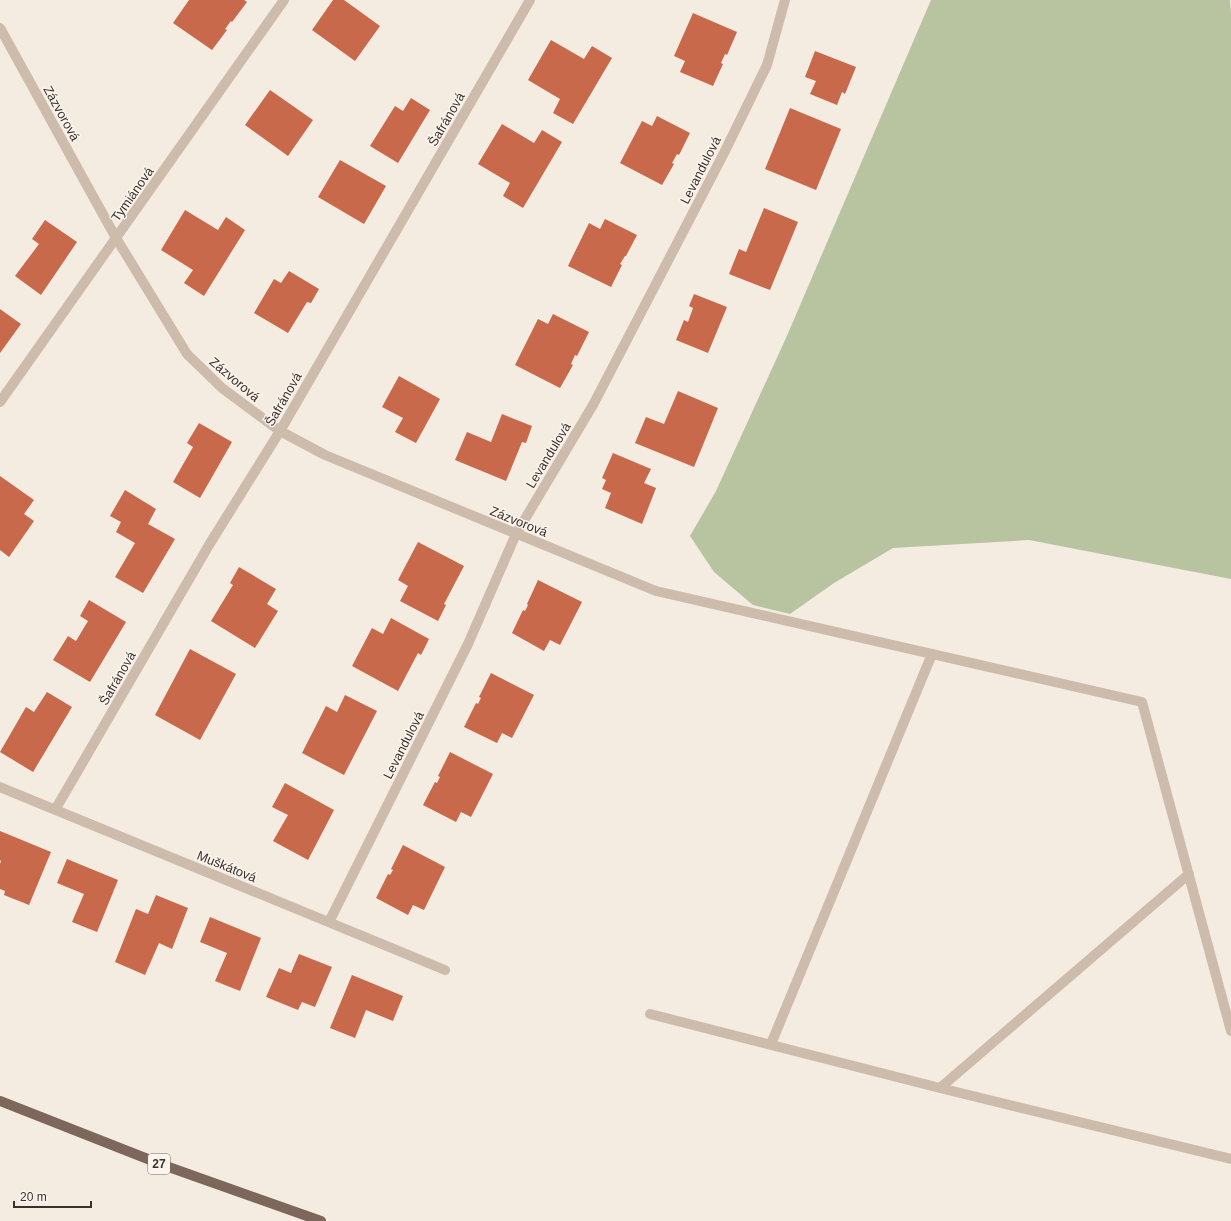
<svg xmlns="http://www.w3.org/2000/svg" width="1231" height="1221" font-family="Arial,sans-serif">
	<rect width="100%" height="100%" fill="#f4ebe1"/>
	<!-- green -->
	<path fill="#b8c4a0" d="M931,0H1230L1231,15V579L1029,540L893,548L834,583L790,614L753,605L714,572L690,536L716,491L786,338Z"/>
	<!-- building -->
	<path fill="#c8694b" d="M189,0H244L247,2L232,22L231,21L225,29L227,30L212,50L173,23Z
		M333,0H344L380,26L355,61L312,30Z
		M693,13L737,32L727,55L725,54L721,63L723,64L713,86L680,72L685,61L674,56Z
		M551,40L584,59L592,46L612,58L573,124L553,113L560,99L528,80Z
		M815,51L856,67L845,94L842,92L837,105L810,94L816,81L805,77Z
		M270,90L313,120L288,156L245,125Z
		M411,98L430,110L398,163L370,146L395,106L403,111Z
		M790,108L841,129L816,190L765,169Z
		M657,116L690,133L679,155L677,154L672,163L674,164L662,185L620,163L642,121L652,126Z
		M502,124L534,143L542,130L562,142L523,208L503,196L510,183L478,164Z
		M340,160L386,186L364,224L318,197Z
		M764,208L798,222L770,290L729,274L739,249L746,252Z
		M185,210L218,230L226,217L245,230L204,296L184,283L193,270L161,250Z
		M605,219L637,235L626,256H625L620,264L622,265L611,287L568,266L589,223L600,229Z
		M45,220L77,242L41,295L15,276L39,244L32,239Z
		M289,271L319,289L311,303L307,302L288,333L254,313L274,279L281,283Z
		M694,294L727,307L708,353L676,340L684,320L688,322L693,308L689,306Z
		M0,309L21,324L0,353Z
		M553,314L589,332L577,356L575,355L571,364L573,365L560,388L515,365L538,319L548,324Z
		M399,376L440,399L416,443L395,432L403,418L382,407Z
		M678,391L718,408L694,467L635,443L646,417L664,424Z
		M502,414L532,426L526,443L522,442L506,481L455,460L467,432L491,442Z
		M199,423L232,442L200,498L173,482L193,447L187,443Z
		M613,453L651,469L644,483L656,488L642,524L605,508L611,493L602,489L606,480L602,478Z
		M0,476L34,500L24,514L34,521L9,557L0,550Z
		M125,490L156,509L148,524L175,539L143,593L115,577L135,543L116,532L121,522L110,516Z
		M418,542L464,566L444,604L446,605L438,621L400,601L408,586L398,580Z
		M239,567L276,589L267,604L278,611L255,648L211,621L233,585L230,583Z
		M538,580L582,602L560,645L550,640L544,651L512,633L523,610L525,611L528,605L527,604Z
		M89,600L126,622L90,682L53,660L68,636L76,641L88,621L80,616Z
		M391,618L429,639L421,655L418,653L398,691L352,666L372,628L383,634Z
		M190,649L236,674L200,740L155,715Z
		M491,673L534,695L512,738L502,733L497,743L464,727L476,703L478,704L481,698L479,697Z
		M47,692L72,707L33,772L0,752L26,707L34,712Z
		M345,695L377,711L344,775L302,753L326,706L337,712Z
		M450,752L493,774L471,817L461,812L456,822L423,805L435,782L437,783L440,777L438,776Z
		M285,783L334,810L308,860L273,841L288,815L272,807Z
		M0,831L51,852L29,905L4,895L5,891L0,889V864L1,861L0,860Z
		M403,845L445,867L424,910L413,905L408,915L376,898L388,874L390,875L393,870L391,869Z
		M67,859L118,880L97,932L72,922L84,894L57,883Z
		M156,895L188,908L172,949L159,943L145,975L115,962L136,909L148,914Z
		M210,917L261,938L240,991L215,981L227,953L200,942Z
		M299,954L332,967L315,1007L302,1002L298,1010L266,997L279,968L291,973Z
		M352,975L403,996L393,1021L366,1010L355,1038L330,1028Z"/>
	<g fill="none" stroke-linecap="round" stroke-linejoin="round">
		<!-- minor -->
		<path stroke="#cdbbac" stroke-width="10" d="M0,28L116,238L187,354L222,388L280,431L325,455L656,591L1142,702L1231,1031
			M0,402L284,0
			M0,787L445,970
			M55,810L209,545L280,431L530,0
			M329,922L468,644L516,534L593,405L724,153L767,65L785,0
			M650,1014L940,1088L1231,1159
			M771,1044L932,654
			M940,1088L1189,874"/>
		<!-- primary -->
		<path stroke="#7d675c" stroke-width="10" d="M0,1101L163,1165L321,1221"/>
	</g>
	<g text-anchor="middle" stroke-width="3" stroke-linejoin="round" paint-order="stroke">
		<!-- shield labels -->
		<rect fill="#fbf5ee" stroke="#756b66" stroke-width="1" x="148" y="1154" width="22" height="20" rx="3"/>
		<g font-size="12" font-weight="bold" fill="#3b302b">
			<text x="159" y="1168">27</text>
		</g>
		<!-- street labels -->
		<g font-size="13" fill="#3b302b" stroke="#fbf5ee">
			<text transform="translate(62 113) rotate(61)" y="5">Zázvorová</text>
			<text transform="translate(446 119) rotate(-60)" y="5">Šafránová</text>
			<text transform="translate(700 170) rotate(-63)" y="5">Levandulová</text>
			<text transform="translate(132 194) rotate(-55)" y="5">Tymiánová</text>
			<text transform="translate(235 379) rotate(40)" y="5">Zázvorová</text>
			<text transform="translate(283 399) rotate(-60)" y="5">Šafránová</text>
			<text transform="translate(548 455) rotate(-59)" y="5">Levandulová</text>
			<text transform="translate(519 521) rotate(22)" y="5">Zázvorová</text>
			<text transform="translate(117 678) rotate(-60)" y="5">Šafránová</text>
			<text transform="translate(403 745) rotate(-63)" y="5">Levandulová</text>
			<text transform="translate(227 866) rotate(22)" y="5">Muškátová</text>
		</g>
	</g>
	<!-- scale -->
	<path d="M14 1201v6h77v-6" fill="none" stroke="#3b302b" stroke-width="2"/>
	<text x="20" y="1201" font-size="12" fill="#3b302b" stroke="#fbf5ee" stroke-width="3" paint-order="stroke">20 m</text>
</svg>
